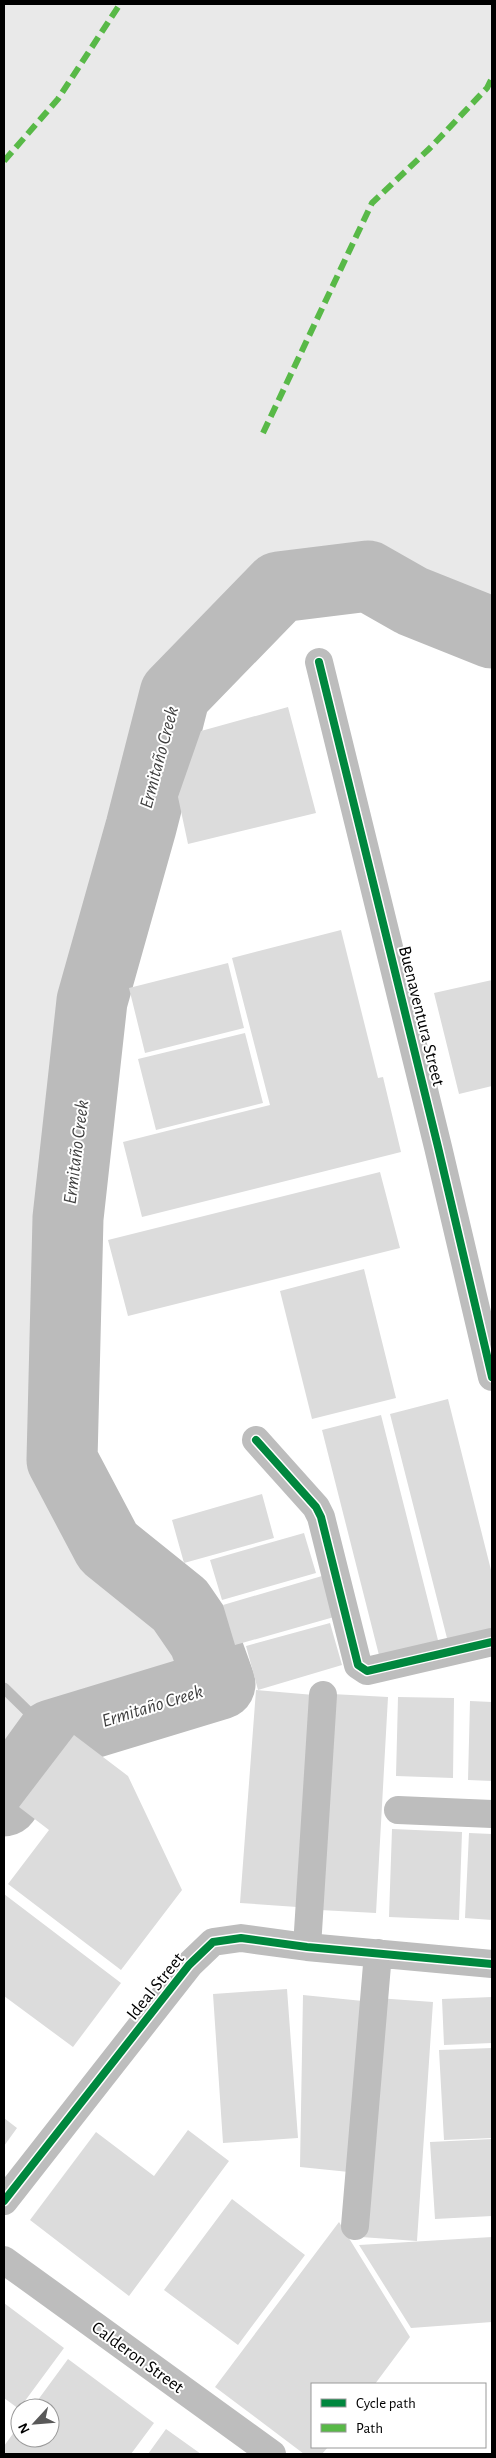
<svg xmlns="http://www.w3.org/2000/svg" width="496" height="2458" font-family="'Alegreya Sans',sans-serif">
	<rect width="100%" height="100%" fill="#fff"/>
	<!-- green -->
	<path fill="#e9e9e9" d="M4,4H492V633L412,601L279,587L175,694L141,827L92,1001L68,1218L62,1460L108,1547L180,1605L204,1640L220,1684L52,1735L4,1801Z"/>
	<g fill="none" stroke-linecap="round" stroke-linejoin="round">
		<!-- stream -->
		<path stroke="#bbb" stroke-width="11" d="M4,1688L52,1735"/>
		<!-- river -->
		<path stroke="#bbb" stroke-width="71" d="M4,1801L52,1735L220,1684L204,1640L180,1605L108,1547L62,1460L68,1218L92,1001L141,827L175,694L279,587L368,576L412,601L492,633"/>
	</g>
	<!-- building -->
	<path fill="#dcdcdc" d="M288,707L316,813L188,844L178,797L201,731Z
		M341,930L378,1078L383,1077L401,1152L142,1217L123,1142L270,1105L232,958Z
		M228,963L244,1028L145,1053L129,988Z
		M492,980V1086L459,1094L434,993Z
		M245,1033L263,1103L156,1130L138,1059Z
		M380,1172L400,1248L128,1316L108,1240Z
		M364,1269L396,1398L312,1419L280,1291Z
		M448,1399L492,1574V1635L449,1646L390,1414Z
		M381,1415L441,1652L382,1667L322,1430Z
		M262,1494L274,1538L184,1563L172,1520Z
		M304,1533L316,1573L222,1600L210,1560Z
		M322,1576L334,1617L235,1645L223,1605Z
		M330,1623L342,1665L258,1690L246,1646Z
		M256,1690L314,1695L297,1907L240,1903Z
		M332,1694L388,1697L376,1913L320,1910Z
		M398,1697L454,1698L453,1778L396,1776Z
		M470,1701L492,1702V1781L468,1780Z
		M74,1735L128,1776L182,1890L121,1970L8,1884L49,1830L19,1807Z
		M392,1829L462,1832L459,1920L389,1917Z
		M469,1833L492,1834V1920L465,1918Z
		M4,1894L121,1983L73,2047L4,1996Z
		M287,1989L298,2138L223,2143L213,1994Z
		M303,1995L363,2001L349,2172L300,2167Z
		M492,1997V2043L444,2045L442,1999Z
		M377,1998L433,2002L417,2241L361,2237Z
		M492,2048V2138L444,2140L439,2050Z
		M4,2118L17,2128L4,2146Z
		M188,2130L229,2161L129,2296L30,2220L96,2132L154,2176Z
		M492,2139V2216L435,2219L430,2142Z
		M232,2199L305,2255L238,2345L164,2290Z
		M339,2222L410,2337L375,2384H312V2447H328L322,2454H304L215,2387Z
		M492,2237V2322L411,2328L359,2245Z
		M4,2303L64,2348L19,2409L4,2398Z
		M68,2359L154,2423L131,2454H4V2446L20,2424V2438H50V2408H32Z
		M166,2429L201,2454H148Z"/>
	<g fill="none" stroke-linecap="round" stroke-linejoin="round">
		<!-- minor -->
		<path stroke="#bdbdbd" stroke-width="28" d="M319,662L438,1147L492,1377
			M256,1440L316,1507L321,1517L358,1665L367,1671L492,1642
			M398,1810L492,1814
			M307,1947L323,1695
			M4,2201L189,1965L213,1942L241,1938L307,1947L492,1964
			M355,2226L378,1953
			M4,2260L272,2454"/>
		<!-- quiet -->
		<path stroke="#58b947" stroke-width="6" stroke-dasharray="12 6" stroke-linecap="butt" d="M4,161L58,99L120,4
			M263,433L372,203L430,148L487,88L492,78"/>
		<defs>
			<path id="cycleway" d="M319,662L438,1147L492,1377
				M256,1440L316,1507L321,1517L358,1665L367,1671L492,1642
				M4,2201L189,1965L213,1942L241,1938L307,1947L492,1964"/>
		</defs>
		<!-- cycleway casing -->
		<use href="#cycleway" stroke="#fff" stroke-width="11"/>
		<!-- cycleway -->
		<use href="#cycleway" stroke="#00873e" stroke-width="8"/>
	</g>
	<g text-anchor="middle" stroke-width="4" stroke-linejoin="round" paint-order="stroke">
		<!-- street labels -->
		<g font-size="18" fill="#000" stroke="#fff">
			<text transform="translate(422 1016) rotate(76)" y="6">Buenaventura Street</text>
			<text transform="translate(155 1986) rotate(-51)" y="6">Ideal Street</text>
			<text transform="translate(138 2357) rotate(36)" y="6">Calderon Street</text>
		</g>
		<!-- water labels -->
		<g font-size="19" font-style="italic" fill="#3f3f3f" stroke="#fff">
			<text transform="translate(158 757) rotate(-75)" y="7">Ermitaño Creek</text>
			<text transform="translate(75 1152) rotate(-83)" y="7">Ermitaño Creek</text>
			<text transform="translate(152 1705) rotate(-17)" y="7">Ermitaño Creek</text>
		</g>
	</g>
	<!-- border -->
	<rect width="496" height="2458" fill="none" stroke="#000000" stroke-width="10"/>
	<!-- legend -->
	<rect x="311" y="2383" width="175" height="65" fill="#ffffff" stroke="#999999"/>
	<rect x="321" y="2399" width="25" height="8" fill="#00873e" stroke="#999999"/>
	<text x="356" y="2408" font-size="15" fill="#000000">Cycle path</text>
	<rect x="321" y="2424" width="25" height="8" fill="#58b947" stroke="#999999"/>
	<text x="356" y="2433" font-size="15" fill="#000000">Path</text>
	<!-- north arrow -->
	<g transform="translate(35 2423) rotate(244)"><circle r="24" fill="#ffffff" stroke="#999999"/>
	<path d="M0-4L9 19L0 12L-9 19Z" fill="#595959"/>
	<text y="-8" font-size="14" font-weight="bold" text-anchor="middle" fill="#000000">N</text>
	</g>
</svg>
